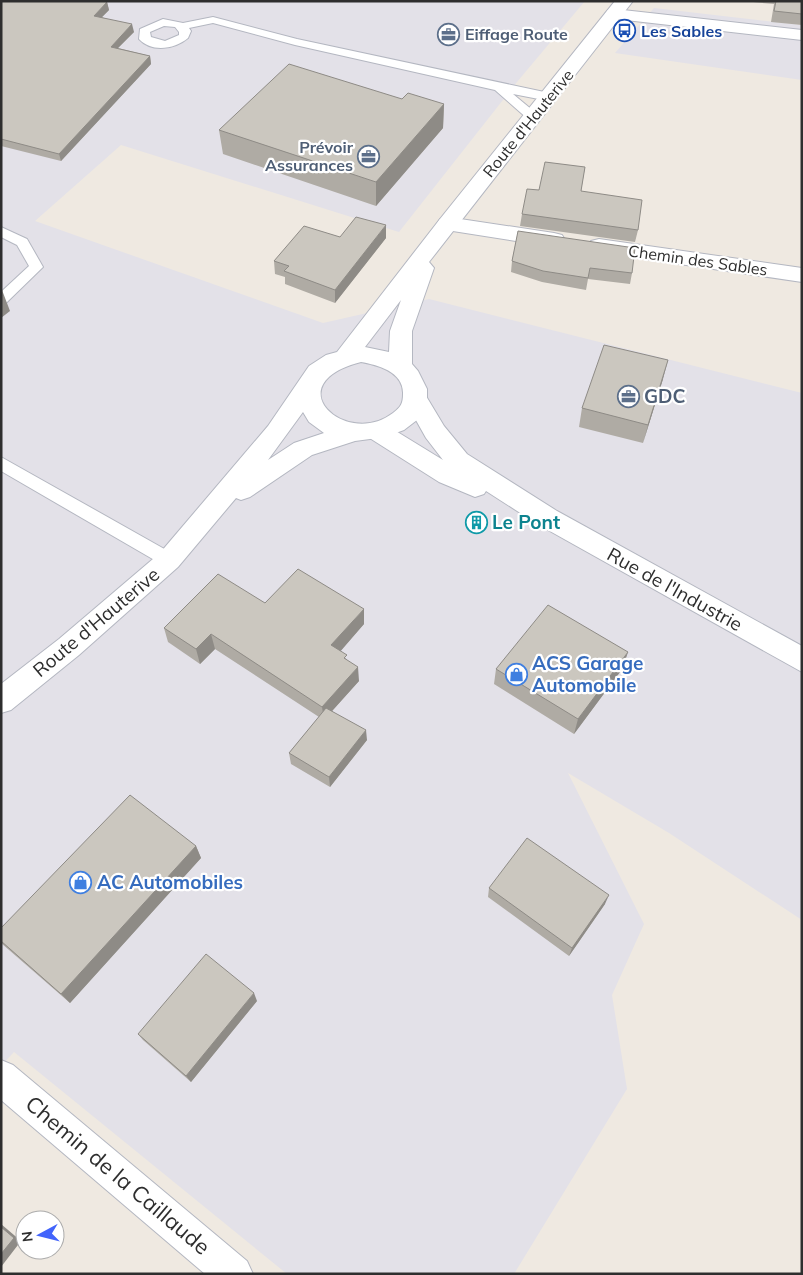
<svg xmlns="http://www.w3.org/2000/svg" width="803" height="1275" font-family="Mulish,sans-serif">
	<rect width="100%" height="100%" fill="#efe9e1"/>
	<!-- industrial -->
	<path fill="#e3e1e8" d="M1,1H585L517,82L399,232L121,145L35,221L323,323L429,299L802,393V920L669,833L568,773L644,924L612,995L627,1089L514,1274H287L14,1052L1,1066Z
		M654,8L802,25V80L615,53Z"/>
	<g fill="none" stroke-linecap="round" stroke-linejoin="round">
		<defs>
			<path id="lane" d="M213,17L297,39L549,93L555,97L549,101L513,94L537,114L539,117L537,120H529L495,90L295,45L213,23L189,28L191,31L188,38C175,49 152,53 139,39L140,29L163,19L183,23ZM164,26L175,27L179,32V35L165,41L151,37L150,32Z
				M1,227L27,239L43,267L6,303L1,305V292L29,266L17,245L1,237Z
				M1,457L175,555L177,560L175,565L169,567L163,565L1,471Z"/>
			<path id="street" d="M614,9L802,30V40L608,18L605,14L608,10Z
				M447,217L554,233L562,235L565,240L562,245L554,247L440,229L437,224L440,219Z
				M599,239L802,268V282L591,251L588,246L591,241Z
				M415,388L423,391L444,426L467,454L557,511L802,646V672L539,525L486,491L484,494L475,497L439,482L368,437L365,431L368,425L377,422L386,425L443,460L426,438L403,397L407,391Z
				M1,1060L13,1065L247,1261L253,1274H205L1,1100Z"/>
			<path id="secondary" d="M615,1H633L429,262L434,268L412,331V364L418,371L427,389V402L417,420L404,430L385,437L355,441L312,455L250,497L241,500L236,498L178,567L79,655L11,710L1,713V684L59,639L160,553L268,426L309,366L326,355L337,352L440,219ZM401,300L390,331L389,352L365,347ZM361,362C378,365 404,372 403,394C403,403 401,407 393,413C346,449 275,384 361,362ZM303,412L309,422L324,433L294,443L268,460Z"/>
		</defs>
		<!-- lane casing -->
		<use href="#lane" stroke="#b4b7c1" stroke-width="2"/>
		<!-- street casing -->
		<use href="#street" stroke="#b4b7c1" stroke-width="2"/>
		<!-- secondary casing -->
		<use href="#secondary" stroke="#b4b7c1" stroke-width="2"/>
		<!-- lane -->
		<use href="#lane" fill="#fff" fill-rule="evenodd"/>
		<!-- street -->
		<use href="#street" fill="#fff" fill-rule="evenodd"/>
		<!-- secondary -->
		<use href="#secondary" fill="#fff" fill-rule="evenodd"/>
	</g>
	<!-- wall -->
	<path fill="#afaba4" d="M1,1L107,2L109,10L102,17L134,32L118,48L150,56L151,64L61,161L1,146Z
		M742,1H802V25L771,22L774,4Z
		M402,99L444,104L443,128L376,206L223,154L219,130Z
		M585,167L581,191L638,230L635,242L520,226L522,214L539,190Z
		M518,231L632,273L630,284L588,279L586,290L542,282L511,272L512,261Z
		M340,237L386,238L335,303L285,284V277L275,274L274,261Z
		M663,379L643,443L579,427L582,408Z
		M265,603L364,624L340,651L347,660L359,681L332,711L367,740L330,787L291,764L289,753L319,717L215,649L200,664L168,642L164,628Z
		M623,668L574,734L494,684L496,669Z
		M196,846L201,858L70,1003L1,943V928Z
		M489,888L605,904L569,956L488,897Z
		M257,1001L191,1082L143,1040L138,1034Z"/>
	<!-- shaded-wall -->
	<path fill="#8e8b86" d="M107,2L109,10L96,23L94,16Z
		M132,24L134,32L112,54L111,47Z
		M150,56L151,64L61,161L59,154Z
		M444,104L443,128L376,206V182Z
		M386,225V238L335,303V290Z
		M2,290L10,311L1,318V291Z
		M668,360L663,379L643,443L648,425Z
		M364,609V624L333,660L331,645Z
		M211,634L215,649L200,664L196,649Z
		M628,652L623,668L574,734L578,719Z
		M358,667L359,681L324,720L322,707Z
		M366,730L367,740L330,787L329,777Z
		M196,846L201,858L70,1003L61,994Z
		M609,895L605,904L569,956L572,948Z
		M254,993L257,1001L191,1082L186,1076Z
		M1,1224L21,1241L1,1267Z"/>
	<!-- building -->
	<path fill="#cbc7bf" stroke="#8e8b86" d="M1,1H102L107,2L94,16L132,24L111,47L150,56L59,154L1,139Z
		M776,1H802V14L774,11Z
		M289,64L402,99L408,93L444,104L376,182L219,130Z
		M545,162L585,167L581,191L642,200L638,230L522,214L527,189L539,190Z
		M356,217L386,225L335,290L284,271L289,266L274,261L304,226L340,237Z
		M518,231L635,248L632,273L590,268L588,278L543,271L512,261Z
		M604,345L668,360L648,425L582,408Z
		M298,569L364,609L331,645L347,655L344,658L358,667L322,707L211,634L196,649L164,628L218,574L265,603Z
		M548,605L628,652L578,719L496,669Z
		M326,708L366,730L329,777L289,753Z
		M130,795L196,846L61,994L1,941V928Z
		M527,838L609,895L572,948L489,888Z
		M206,954L254,993L186,1076L138,1034Z
		M1,1227L14,1238L1,1254Z"/>
	<!-- icons -->
	<defs>
		<symbol id="bus-ring" viewBox="-11 -11 22 22"><circle r="9.5" fill="#fff" stroke="#1a4fb4" stroke-width="1.5"/><path d="M-5-6H5V4H4V6H2V4H-2V6H-4V4H-5ZM-3.5-4V0h7V-4ZM-3.5 1.2v1.5H-2V1.2ZM2 1.2v1.5H3.5V1.2Z" fill="#1a4fb4"/></symbol>
		<symbol id="office-ring" viewBox="-11 -11 22 22"><circle r="9.5" fill="#fff" stroke="#5c6f8a" stroke-width="1.5"/><path d="M-6-3h4V-5.5h4V-3h4V5H-6ZM-1-4.5V-3h2v-1.5ZM-6 0V1H6V0Z" fill="#5c6f8a"/></symbol>
		<symbol id="building-ring" viewBox="-11 -11 22 22"><circle r="9.5" fill="#fff" stroke="#0f9aa8" stroke-width="1.5"/><path d="M-4-6H4V6H1V3H-1V6H-4ZM-2.5-4.3h1.7v1.8h-1.7ZM.8-4.3h1.7v1.8H.8ZM-2.5-1h1.7V.8h-1.7ZM.8-1h1.7V.8H.8Z" fill="#0f9aa8"/></symbol>
		<symbol id="shop-ring" viewBox="-11 -11 22 22"><circle r="9.5" fill="#fff" stroke="#3f7fe0" stroke-width="1.5"/><path d="M-5-2.5h2.3a2.7 3.5 0 0 1 5.4 0H5L5.5 6h-11ZM-1.5-2.5h3a1.5 2.3 0 0 0-3 0Z" fill="#3f7fe0"/></symbol>
	</defs>
	<g fill-rule="evenodd">
		<use href="#bus-ring" x="612" y="18" width="25" height="25"/>
		<use href="#office-ring" x="436" y="22" width="25" height="25"/>
		<use href="#office-ring" x="356" y="144" width="25" height="25"/>
		<use href="#office-ring" x="616" y="384" width="25" height="25"/>
		<use href="#building-ring" x="464" y="510" width="25" height="25"/>
		<use href="#shop-ring" x="504" y="662" width="25" height="25"/>
		<use href="#shop-ring" x="68" y="870" width="25" height="25"/>
	</g>
	<g text-anchor="middle" stroke-width="4.5" stroke-linejoin="round" paint-order="stroke">
		<!-- far-transit labels -->
		<g font-size="16" font-weight="bold" fill="#164399" stroke="#fff" text-anchor="start">
			<text x="641" y="37">Les Sables</text>
		</g>
		<!-- far-service labels -->
		<g font-size="16" font-weight="bold" fill="#4e5e75" stroke="#fff" text-anchor="start">
			<text x="465" y="40">Eiffage Route</text>
			<text x="353" y="153" text-anchor="end">Prévoir<tspan x="353" dy="18">Assurances</tspan></text>
		</g>
		<!-- far-street labels -->
		<g font-size="16" fill="#2e2e2e" stroke="#fff">
			<text transform="translate(528 123) rotate(-51)" y="6">Route d'Hauterive</text>
			<text transform="translate(698 260) rotate(8)" y="6">Chemin des Sables</text>
		</g>
		<!-- service labels -->
		<g font-size="19" font-weight="bold" fill="#4e5e75" stroke="#fff" text-anchor="start">
			<text x="644" y="403">GDC</text>
		</g>
		<!-- culture labels -->
		<g font-size="19" font-weight="bold" fill="#0d838f" stroke="#fff" text-anchor="start">
			<text x="492" y="529">Le Pont</text>
		</g>
		<!-- street labels -->
		<g font-size="19" fill="#2e2e2e" stroke="#fff">
			<text transform="translate(675 589) rotate(29)" y="7">Rue de l'Industrie</text>
			<text transform="translate(96 622) rotate(-40)" y="7">Route d'Hauterive</text>
		</g>
		<!-- shop labels -->
		<g font-size="19" font-weight="bold" fill="#366cbe" stroke="#fff" text-anchor="start">
			<text x="532" y="670">ACS Garage<tspan x="532" dy="22">Automobile</tspan></text>
			<text x="97" y="889">AC Automobiles</text>
		</g>
		<!-- near-street labels -->
		<g font-size="22" fill="#2e2e2e" stroke="#fff">
			<text transform="translate(118 1175) rotate(40)" y="8">Chemin de la Caillaude</text>
		</g>
	</g>
	<!-- border -->
	<rect width="803" height="1275" fill="none" stroke="#2e2e2e" stroke-width="5"/>
	<!-- north arrow -->
	<g transform="translate(40 1235) rotate(263)"><circle r="24" fill="#ffffff" stroke="#ababab"/>
	<path d="M0-4L9 19L0 12L-9 19Z" fill="#4264fb"/>
	<text y="-8" font-size="14" font-weight="bold" text-anchor="middle" fill="#2e2e2e">N</text>
	</g>
</svg>
